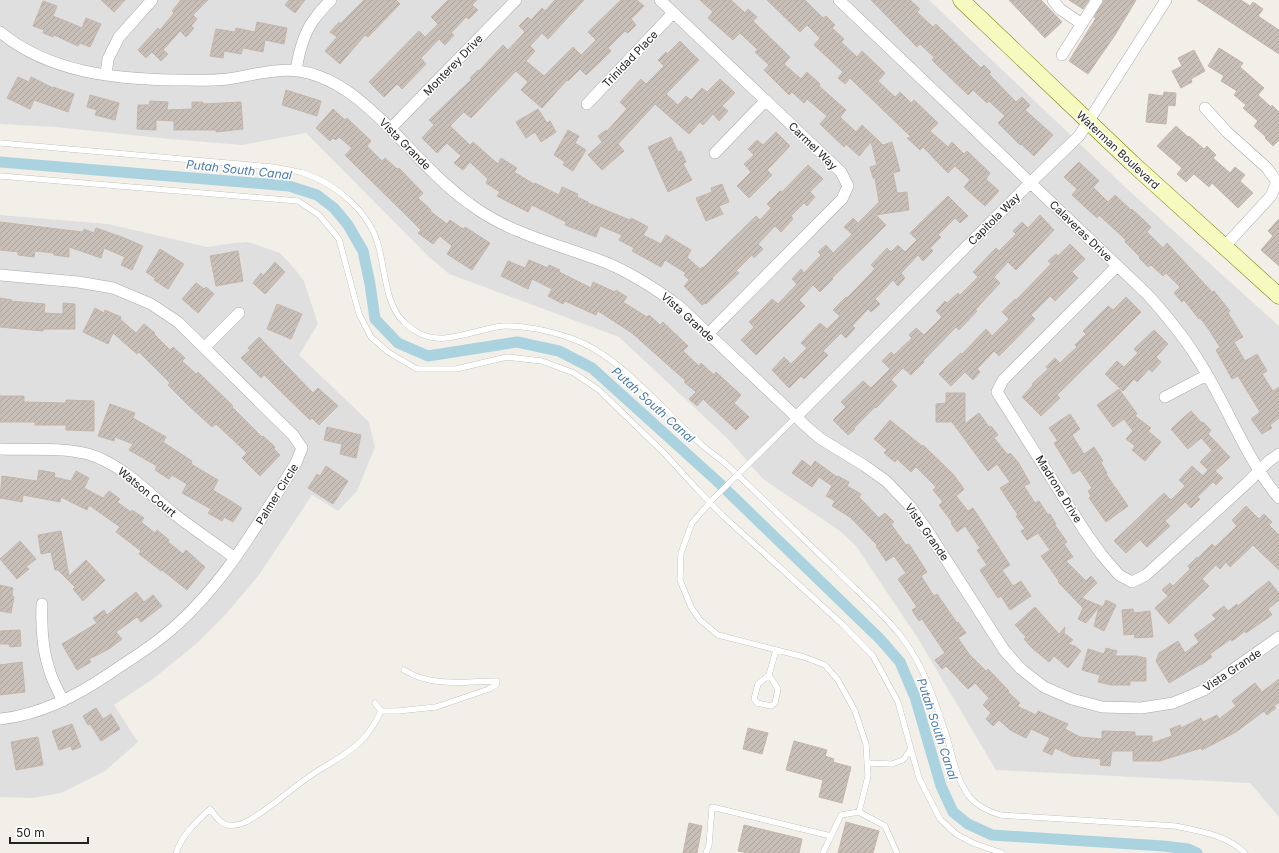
<svg xmlns="http://www.w3.org/2000/svg" width="1279" height="853" font-family="Inter,sans-serif">
	<defs>
		<pattern id="building-hatch" width="6" height="6" patternUnits="userSpaceOnUse"><rect width="6" height="6" fill="#c7bfb8"/><path d="M-1 1l2-2M0 6l6-6M5 7l2-2" fill="none" stroke="#aba49e"/></pattern>
	</defs>
	<rect width="100%" height="100%" fill="#f2efe9"/>
	<!-- residential -->
	<path fill="#e0dfdf" d="M0,0H929L1125,187L1279,326V817L1250,783L996,770L917,637L856,546L840,531L763,479L728,439L619,337L449,274L429,257L306,133L242,145L170,139L55,127L0,124Z
		M0,215L108,224L207,247L234,243L248,242L280,253L294,268L304,281L318,324L299,355L369,422L375,447L357,491L338,511L312,495L259,575L226,614L196,644L153,679L114,705L138,742L105,771L61,793L32,798L0,797Z"/>
	<g fill="none" stroke-linecap="round" stroke-linejoin="round">
		<!-- canal -->
		<path stroke="#aad3df" stroke-width="11" d="M0,162L289,186L317,195L334,208L348,225L363,251L370,284L375,319L398,343L428,356L517,342L559,351L592,368L717,481L880,639L900,662L915,697L941,786L953,812L968,824L992,835L1163,846L1188,849L1197,853"/>
	</g>
	<!-- building -->
	<path fill="url(#building-hatch)" stroke="#c4b6ab" d="M101,0H125L114,12Z
		M181,0H208L193,15L197,19L191,26L194,28L186,37L180,31L163,50L168,54L161,61L152,52L146,58L138,50L158,28L160,30L174,13L172,11Z
		M289,0H305L295,13L285,5Z
		M364,0H396L400,4L368,37L365,35L340,64L325,51L337,37L330,32L339,22L340,24Z
		M448,0H477L472,5L478,10L469,19L466,17L451,33L454,35L445,45L439,39L421,58L426,64L402,89L397,84L384,97L369,82L419,31L425,37L438,24L431,17Z
		M555,0H584L548,39L542,33L530,46L535,51L526,61L544,76L573,47L581,55L596,40L588,32L621,0H637L644,6L631,19L636,25L628,33L625,31L608,48L611,51L602,60L586,75L580,69L568,81L567,80L542,108L521,90L528,82L516,71L471,118L464,112L450,126L470,145L473,142L498,164L501,158L517,168L514,172L534,184L535,183L559,195L562,187L578,194L577,197L588,202V203L630,220L631,218L639,222L648,227L643,235L661,244L666,235L691,250L687,257L700,269L702,267L703,268L756,216L760,220L771,208L767,204L780,191L782,192L808,165L823,179L810,192L815,197L807,206L804,203L791,216L793,219L781,232L775,226L758,244L763,249L754,258L752,255L736,271L739,273L706,304L705,303L702,305L684,286L689,280L684,275L686,273L665,260L661,267L632,251L634,248L619,240L622,235L600,226L596,237L565,225L566,222L532,205L528,212L497,196L500,192L486,183L488,179L470,162L463,170L454,163L461,156L447,143L437,153L422,138L434,125L429,120L472,79L470,78L478,70L479,71L503,45L508,50L525,32L519,26L528,17L531,20L542,8L545,11Z
		M700,0H731L745,13L748,9L757,17L753,21L790,57L784,64L801,79L807,72L820,84L819,86L846,110L840,117L856,132L862,125L883,145L892,142L900,171L893,173L897,193L907,192L909,210L876,215L886,225L832,278L833,279L820,292L813,285L799,300L805,306L756,355L741,340L754,327L749,322L772,299L778,304L797,284L792,279L801,269L804,273L821,255L818,252L826,245L833,253L852,234L844,227L853,218L858,223L879,202L875,178H873L870,167L877,165L871,142L859,156L846,144L844,147L820,124L827,116L807,99L804,103L792,92L789,95L764,70L769,65L755,52L758,50L740,33L733,40L708,18L713,12Z
		M767,0H805L823,18L826,16L835,25L832,28L844,39L841,42L857,57L862,51L885,73L878,81L895,97L900,92L911,103L914,100L938,123L930,131L948,147L952,142L964,154L967,151L990,173L986,179L999,191L985,206L964,187L970,180L955,166L948,173L923,147L920,150L907,138L911,137L850,78L845,84L838,78L843,72L814,45L820,38L807,25L800,32Z
		M871,0H910L920,9L917,12L933,27L936,24L981,68L984,65L991,72L989,74L1016,102L1022,97L1030,105L1025,110L1053,135L1034,156L1021,144L1020,145L998,123L1005,116L989,101L987,103L973,90L968,95L932,60L934,57L920,44L917,47Z
		M1009,0H1041L1062,22L1045,38Z
		M1069,0H1089L1083,9Z
		M1104,0H1136L1115,35L1088,74L1069,61L1096,18L1094,17Z
		M1197,0H1241L1250,6L1253,2L1263,9L1258,16L1279,30V54Z
		M43,1L57,6L53,16L73,24L82,28L86,18L101,24L90,47L80,43L78,46L54,35L53,37L43,33L44,30L33,26Z
		M257,22L287,28L284,44L265,40L263,52L243,48L241,54L224,51L223,58L210,56L216,29L235,32L236,28L255,32Z
		M680,41L699,60L666,94L678,105L686,96L691,100L702,88L707,92L720,79L735,93L722,106L728,111L719,121L713,114L703,125L700,122L689,134L655,104L618,144L624,151L602,170L588,155L602,142L598,136L606,130L607,131L627,109L620,102L641,79L646,84L664,66L658,60L666,52L667,54Z
		M1219,48L1243,63L1240,67L1264,88L1258,95L1271,107L1272,105L1279,112V140L1273,146L1265,138L1266,137L1254,126L1258,121L1243,108L1246,105L1234,95L1237,91L1221,81L1224,76L1208,66Z
		M1194,50L1205,71L1191,79L1192,82L1181,88L1172,71L1182,66L1178,58Z
		M18,77L29,82L31,77L53,88V87L74,94L68,112L34,100L30,109L7,98Z
		M286,90L321,101L317,116L282,105Z
		M1164,92L1176,93L1175,106L1168,105L1166,124L1146,122L1149,94L1163,96Z
		M90,95L119,103L115,120L95,115L97,110L87,107Z
		M150,101L168,102L167,110L192,109V102H203V104L241,102L243,129L216,132V130H174V121L156,120V130L137,129L138,105H149Z
		M333,109L345,120L347,118L371,141L367,146L382,161L385,158L397,169L399,168L423,193L418,198L431,210L430,211L447,224L450,220L463,229L465,227L490,243L472,270L447,254L452,246L440,236L433,244L418,233L421,230L345,155L352,148L339,137L336,140L333,138L330,141L316,128Z
		M538,109L547,123L550,121L556,132L541,142L535,132L526,138L516,122Z
		M1176,126L1188,137L1189,136L1204,149L1207,146L1216,155L1213,158L1230,173L1235,167L1245,175L1240,181L1253,193L1238,208L1212,183L1209,187L1194,174L1186,182L1177,174L1182,168L1157,146Z
		M568,130L579,136L575,143L586,150L573,171L563,165L565,162L554,155Z
		M776,132L790,146L767,170L772,175L749,198L737,186L751,172L744,164L754,155L748,149L757,140L763,145Z
		M671,137L678,152L681,151L686,162L683,164L692,180L668,192L648,147Z
		M1079,162L1099,181L1093,187L1108,202L1115,195L1131,210L1132,209L1151,227L1147,232L1163,248L1167,243L1212,292L1214,291L1230,311L1228,313L1243,337L1234,342L1245,361L1257,354L1267,371L1262,374L1273,391L1279,387V418L1270,425L1272,428L1262,434L1251,419L1260,412L1238,376L1232,379L1216,350L1220,347L1207,327L1200,318L1199,319L1184,300L1182,302L1174,293L1180,287L1166,273L1163,276L1151,265L1148,267L1139,258L1140,257L1125,242L1126,240L1099,215L1097,218L1072,195L1077,189L1064,177Z
		M722,184L729,202L719,206L723,214L706,221L696,198L712,192L711,188Z
		M948,196L968,216L960,223L955,218L938,235L941,237L930,248L933,251L923,261L918,255L901,273L905,278L898,286L893,280L875,299L880,304L871,312L868,309L852,326L855,328L846,338L841,333L823,351L828,355L804,379L801,376L789,388L772,370L784,357L791,364L807,348L801,343L820,323L827,329L840,316L833,310L846,297L847,298L875,269L871,265L887,248L891,252L898,245L905,252L917,240L910,233Z
		M1040,215L1054,230L1016,270L1008,262L994,277L1000,283L975,310L977,311L959,330L956,327L923,361L924,362L911,375L903,368L891,380L897,386L876,408L875,407L854,428L855,429L848,435L833,420L846,407L841,402L863,381L871,388L890,369L882,361L891,352L894,355L912,338L909,335L916,328L924,335L942,317L936,311L945,301L947,303L958,293L960,295L978,277L973,272L996,248L999,251L1016,234L1013,231L1022,222L1028,228Z
		M1279,219V266L1261,250L1273,236L1268,231Z
		M0,222L83,232L84,229L94,233L96,228L122,237L143,246L132,270L121,265L125,257L104,248L101,258L69,247V257L54,255V253L35,251L34,257L18,255V252L0,250Z
		M1070,244L1085,259L1072,272L1078,278L1055,301L1050,296L1031,315L1035,319L1008,347L999,356L994,351L977,369L980,372L973,380L965,372L951,386L939,374L961,353L962,354L986,329L992,336L1009,319L1002,312L1015,299L1016,300L1051,264L1048,261L1056,254L1058,256Z
		M160,249L184,264L168,289L154,280L155,278L146,272Z
		M238,251L243,281L216,286L210,256Z
		M529,260L548,268L549,265L560,270L559,272L591,288L593,282L615,292L616,290L627,297L623,302L647,317L649,315L660,325L663,322L688,346L683,351L699,366L701,363L714,375L716,372L741,395L734,403L749,417L736,430L703,399L697,406L689,399L696,392L684,382L686,381L632,333L598,311L596,315L565,301L563,304L548,296L552,289L532,279L528,289L501,276L508,261L525,268Z
		M275,262L285,272L265,294L253,283L261,273L263,276Z
		M196,283L204,289L206,287L214,294L198,313L182,299Z
		M1126,297L1141,312L1057,395L1060,398L1041,416L1022,397L1033,385L1032,384L1048,369L1046,367L1055,358L1060,363L1077,347L1075,345L1086,334L1083,331L1108,306L1113,310Z
		M0,298L12,300L11,301L45,304L44,313L63,314V303L75,304V329H43V331L0,327Z
		M277,304L302,314L291,339L267,329Z
		M95,308L104,313L105,310L121,317L120,319L136,333L144,324L155,333L154,334L170,350L173,347L185,358L182,361L196,374L198,372L233,406L232,407L262,437L263,436L275,447L274,449L280,455L260,476L242,458L247,453L216,424L212,427L188,405L168,385L170,383L139,352L137,354L113,333L108,344L83,332Z
		M1154,330L1168,344L1156,357L1161,362L1152,372L1149,369L1137,382L1134,379L1123,391L1105,374L1117,361L1124,367L1138,353L1134,349Z
		M259,337L313,393L318,388L338,406L319,425L312,418L310,420L264,375L261,378L241,358L250,350L248,348Z
		M1119,389L1137,414L1135,416L1151,428L1148,431L1161,442L1145,461L1132,450L1135,446L1126,439L1133,431L1124,419L1113,427L1097,405Z
		M946,393H965V424L979,413L989,427L991,426L998,435L994,438L1008,455L1010,453L1018,462L1030,483L1024,486L1035,503L1039,501L1048,515L1050,514L1056,524L1055,525L1067,542L1064,544L1073,557L1066,561L1086,581L1091,576L1097,583L1082,598L1103,607L1106,600L1116,605L1104,631L1094,626L1099,607L1086,623L1078,619L1083,608L1058,582L1059,581L1041,556L1050,550L1038,533L1027,540L1021,531L1025,529L1016,516L1018,515L1000,488L1010,482L997,464L988,471L952,422H936V404L946,403Z
		M0,396H24V402L66,403V400L94,401V431L66,430V425H35V422H0Z
		M110,404L135,413L133,418L166,437L163,442L192,461L191,464L218,480L213,490L242,508L233,522L224,517L222,521L208,513L211,509L182,493L187,484L172,475L169,479L155,470L157,466L129,450L133,444L115,437L114,441L98,436Z
		M1191,411L1202,423L1203,422L1211,430L1208,434L1230,457L1215,471L1223,478L1216,485L1213,482L1197,497L1200,499L1191,508L1185,502L1165,521L1170,526L1147,547L1140,540L1126,553L1114,541L1164,493L1171,500L1185,486L1179,480L1192,466L1203,476L1208,470L1200,462L1212,450L1201,438L1188,449L1171,429Z
		M1070,414L1080,429L1072,435L1084,454L1094,447L1103,461L1101,463L1107,473L1106,474L1128,506L1106,522L1089,498L1091,496L1088,491L1092,488L1080,470L1073,474L1054,443L1058,441L1049,428Z
		M890,420L922,446L923,445L953,474L964,489L956,496L968,511L973,508L1010,565L1002,570L1013,586L1021,581L1031,596L1010,610L1001,596L998,598L980,570L987,565L977,550L980,548L965,526L957,532L951,523L952,522L939,505L943,502L933,490L936,487L916,467L911,472L897,459L895,462L884,453L887,450L874,439Z
		M327,427L361,435L356,458L340,454L342,444L324,440Z
		M802,460L811,467L815,461L837,477L838,476L849,482L847,486L861,494L859,497L879,518L885,513L894,522L891,524L906,545L909,544L927,572L921,576L934,596L937,594L957,623L958,622L966,633L958,638L969,654L986,671L988,669L1009,691L1008,692L1020,703L1017,706L1036,715L1038,711L1068,724L1065,729L1080,737L1102,739V731L1135,732V736H1152V743L1172,736L1170,729L1180,725L1181,728L1201,718L1203,722L1217,715L1219,719L1236,706L1232,701L1255,683L1262,692L1279,679V702L1274,706L1276,708L1267,715L1264,711L1236,732L1202,750L1201,748L1160,761H1133V751H1112L1110,766L1100,765L1101,759L1072,756L1055,748L1052,755L1043,751L1050,738L1031,729L1026,738L1010,730L999,720L993,726L986,719L991,713L983,705L989,698L975,683L968,689L946,666L942,669L935,660L945,653L922,619L919,621L912,610L917,607L898,579L906,573L894,556L886,561L876,546L877,545L850,517L832,506L835,501L826,496L832,486L819,477L812,487L792,473Z
		M326,466L348,481L333,504L308,488L317,474L320,476Z
		M39,470L55,473L54,477L71,481L76,471L89,478L84,488L103,498L109,491L120,499L117,502L131,512L132,510L144,518L141,522L155,533L157,530L169,540L168,542L183,554L186,550L205,567L187,590L162,570L161,571L139,554L141,551L116,532L120,527L89,505L87,510L61,497L60,502L23,495L22,502L0,498L2,476L37,481Z
		M1246,506L1259,519L1264,514L1272,522L1269,525L1279,535V570L1253,545L1230,567L1226,562L1220,569L1216,565L1202,579L1209,586L1169,624L1155,608L1168,596L1162,590L1170,583L1173,586L1190,569L1188,566L1197,557L1198,558L1212,544L1215,547L1237,526L1232,520Z
		M61,531L69,576L86,560L105,580L83,601L73,589L75,587L58,570H55L51,552L41,554L38,535Z
		M20,541L36,559L26,567L29,569L17,579L0,559Z
		M1269,581L1279,593V600L1268,609L1272,615L1246,633L1245,631L1232,641L1231,639L1210,654L1212,657L1201,665V664L1169,683L1156,661L1159,653L1178,641L1185,653L1199,642L1194,635L1216,619L1212,615L1224,606L1228,611L1237,604L1238,606Z
		M0,585L13,588L12,596L14,597L11,613L0,611Z
		M136,592L144,602L153,595L162,606L141,622L137,617L116,632L122,639L109,649L89,659L91,662L77,670L62,644L97,623L93,618L104,610L107,615Z
		M1035,607L1059,634L1065,627L1064,633L1073,640L1068,644L1075,646L1081,651L1068,668L1054,656L1049,662L1032,648L1024,639L1026,637L1015,625Z
		M1133,609L1134,613L1150,611L1153,637L1135,638L1134,634L1124,635L1122,610Z
		M20,630L21,646L10,647L9,644H0V631Z
		M1106,648L1117,651L1115,656H1136L1146,658V681H1130V685H1111L1098,682L1100,675L1082,670L1088,649L1104,654Z
		M22,662L25,692L0,695V665Z
		M96,708L103,719L111,714L120,729L101,741L90,724L88,725L83,716Z
		M72,724L81,747L72,750L71,746L59,750L52,731Z
		M748,728L768,733L762,754L743,749Z
		M38,737L43,765L16,770L11,742Z
		M794,741L827,750L825,756L834,759L833,762L851,767L842,803L819,797L823,780L786,770Z
		M846,822L879,831L873,853H838Z
		M689,823L702,826L697,853H683Z
		M744,825L802,839L799,853H748L738,851Z"/>
	<g fill="none" stroke-linecap="round" stroke-linejoin="round">
		<defs>
			<path id="service" d="M0,143L272,167C282,169 293,170 303,173C336,183 371,213 379,248C385,271 386,306 404,322C407,326 412,329 417,332C442,348 477,328 504,326C522,325 550,331 567,337C618,352 662,410 702,445C710,452 719,458 727,465C763,498 798,534 834,568C856,590 881,611 901,636C924,666 935,701 947,737C953,757 956,779 969,796C976,806 988,811 1000,815L1175,826C1199,831 1227,835 1245,853
				M0,176L298,201L319,215L339,239L359,314L371,337L388,352L417,369H456L507,357L542,361L574,373L599,390L664,453L697,489L722,515L842,624L873,656L898,702L919,778L940,819L956,834L973,843L1002,853
				M796,417L713,499L692,523L681,553L680,580L691,607L700,620L718,635L804,657L825,665L838,680L855,711L866,744L868,776L859,812L841,815L823,853
				M769,675L778,689L775,703L771,706L757,703L754,699L758,684L769,675L776,650
				M375,703L381,711
				M867,763L892,764L903,760L911,749
				M859,812L885,826L897,853
				M176,853C182,835 196,822 210,809C215,815 220,824 228,825C233,826 241,824 246,822C272,808 292,787 316,772C332,762 347,755 361,741C370,732 376,722 381,711H398L436,707L489,689L496,685L497,681C466,681 432,688 404,670
				M706,853L709,845L712,807L831,836"/>
			<path id="minor" d="M660,0L841,172L848,186L842,199L708,334
				M839,0L1148,295C1165,314 1181,333 1195,355C1226,401 1243,455 1279,498
				M1053,0L1060,9L1082,24
				M0,32C48,72 114,79 174,80C192,80 210,81 228,79C260,74 285,64 318,76C347,86 370,109 392,130C417,156 441,183 470,204C509,234 561,245 607,263C633,274 656,289 679,306L809,429L821,439L865,466L886,481L910,506L927,530L1004,650L1021,669L1044,687L1072,699L1102,707L1141,708L1173,703L1204,690L1279,637
				M1062,55L1097,0
				M296,70C299,52 304,31 316,17C320,11 326,5 331,0
				M106,75L108,59L119,37L152,0
				M587,104L673,13
				M1205,108L1227,132L1267,168L1277,182L1271,196L1224,247
				M390,129L516,0
				M715,153L766,100
				M1117,266L1003,380L997,392L1084,530L1101,554L1119,575L1132,582L1146,575L1247,483L1269,461L1279,454
				M0,275L78,282L113,288L151,304L178,322L293,435L302,448L296,463C257,525 220,592 161,638C145,651 126,662 109,674C76,696 40,715 0,719
				M205,347L239,313
				M1165,397L1207,375
				M796,417L1030,183L1079,136L1166,0
				M0,449C28,450 62,447 88,454C122,464 147,492 173,513C193,529 215,543 235,558
				M42,604C41,628 42,650 50,672C53,682 59,692 63,701"/>
			<path id="secondary" d="M961,0L1132,163L1279,296"/>
		</defs>
		<!-- service casing -->
		<use href="#service" stroke="#a9a9a9" stroke-width="6"/>
		<!-- minor casing -->
		<use href="#minor" stroke="#a9a9a9" stroke-width="12"/>
		<!-- secondary casing -->
		<use href="#secondary" stroke="#707d05" stroke-width="17"/>
		<!-- service -->
		<use href="#service" stroke="#fff" stroke-width="5.5"/>
		<!-- minor -->
		<use href="#minor" stroke="#fff" stroke-width="11"/>
		<!-- secondary -->
		<use href="#secondary" stroke="#f7fabf" stroke-width="16"/>
	</g>
	<g text-anchor="middle" stroke-width="3" stroke-linejoin="round" paint-order="stroke">
		<!-- street labels -->
		<g font-size="11" fill="#222" stroke="#fff">
			<text transform="translate(630 59) rotate(-46)" y="4">Trinidad Place</text>
			<text transform="translate(453 65) rotate(-46)" y="4">Monterey Drive</text>
			<text transform="translate(405 144) rotate(45)" y="4">Vista Grande</text>
			<text transform="translate(813 146) rotate(44)" y="4">Carmel Way</text>
			<text transform="translate(1118 150) rotate(43)" y="4">Waterman Boulevard</text>
			<text transform="translate(994 219) rotate(-45)" y="4">Capitola Way</text>
			<text transform="translate(1081 231) rotate(44)" y="4">Calaveras Drive</text>
			<text transform="translate(688 317) rotate(42)" y="4">Vista Grande</text>
			<text transform="translate(1059 489) rotate(58)" y="4">Madrone Drive</text>
			<text transform="translate(147 492) rotate(39)" y="4">Watson Court</text>
			<text transform="translate(277 494) rotate(-58)" y="4">Palmer Circle</text>
			<text transform="translate(927 532) rotate(55)" y="4">Vista Grande</text>
			<text transform="translate(1232 670) rotate(-34)" y="4">Vista Grande</text>
		</g>
		<!-- water labels -->
		<g font-size="12" font-style="italic" fill="#4a7aab" stroke="#fff">
			<text transform="translate(239 170) rotate(6)" y="4">Putah South Canal</text>
			<text transform="translate(653 405) rotate(42)" y="4">Putah South Canal</text>
			<text transform="translate(937 729) rotate(72)" y="4">Putah South Canal</text>
		</g>
	</g>
	<!-- scale -->
	<path d="M10 837v6h78v-6" fill="none" stroke="#222222" stroke-width="2"/>
	<text x="16" y="837" font-size="12" fill="#222222" stroke="#ffffff" stroke-width="3" paint-order="stroke">50 m</text>
</svg>
